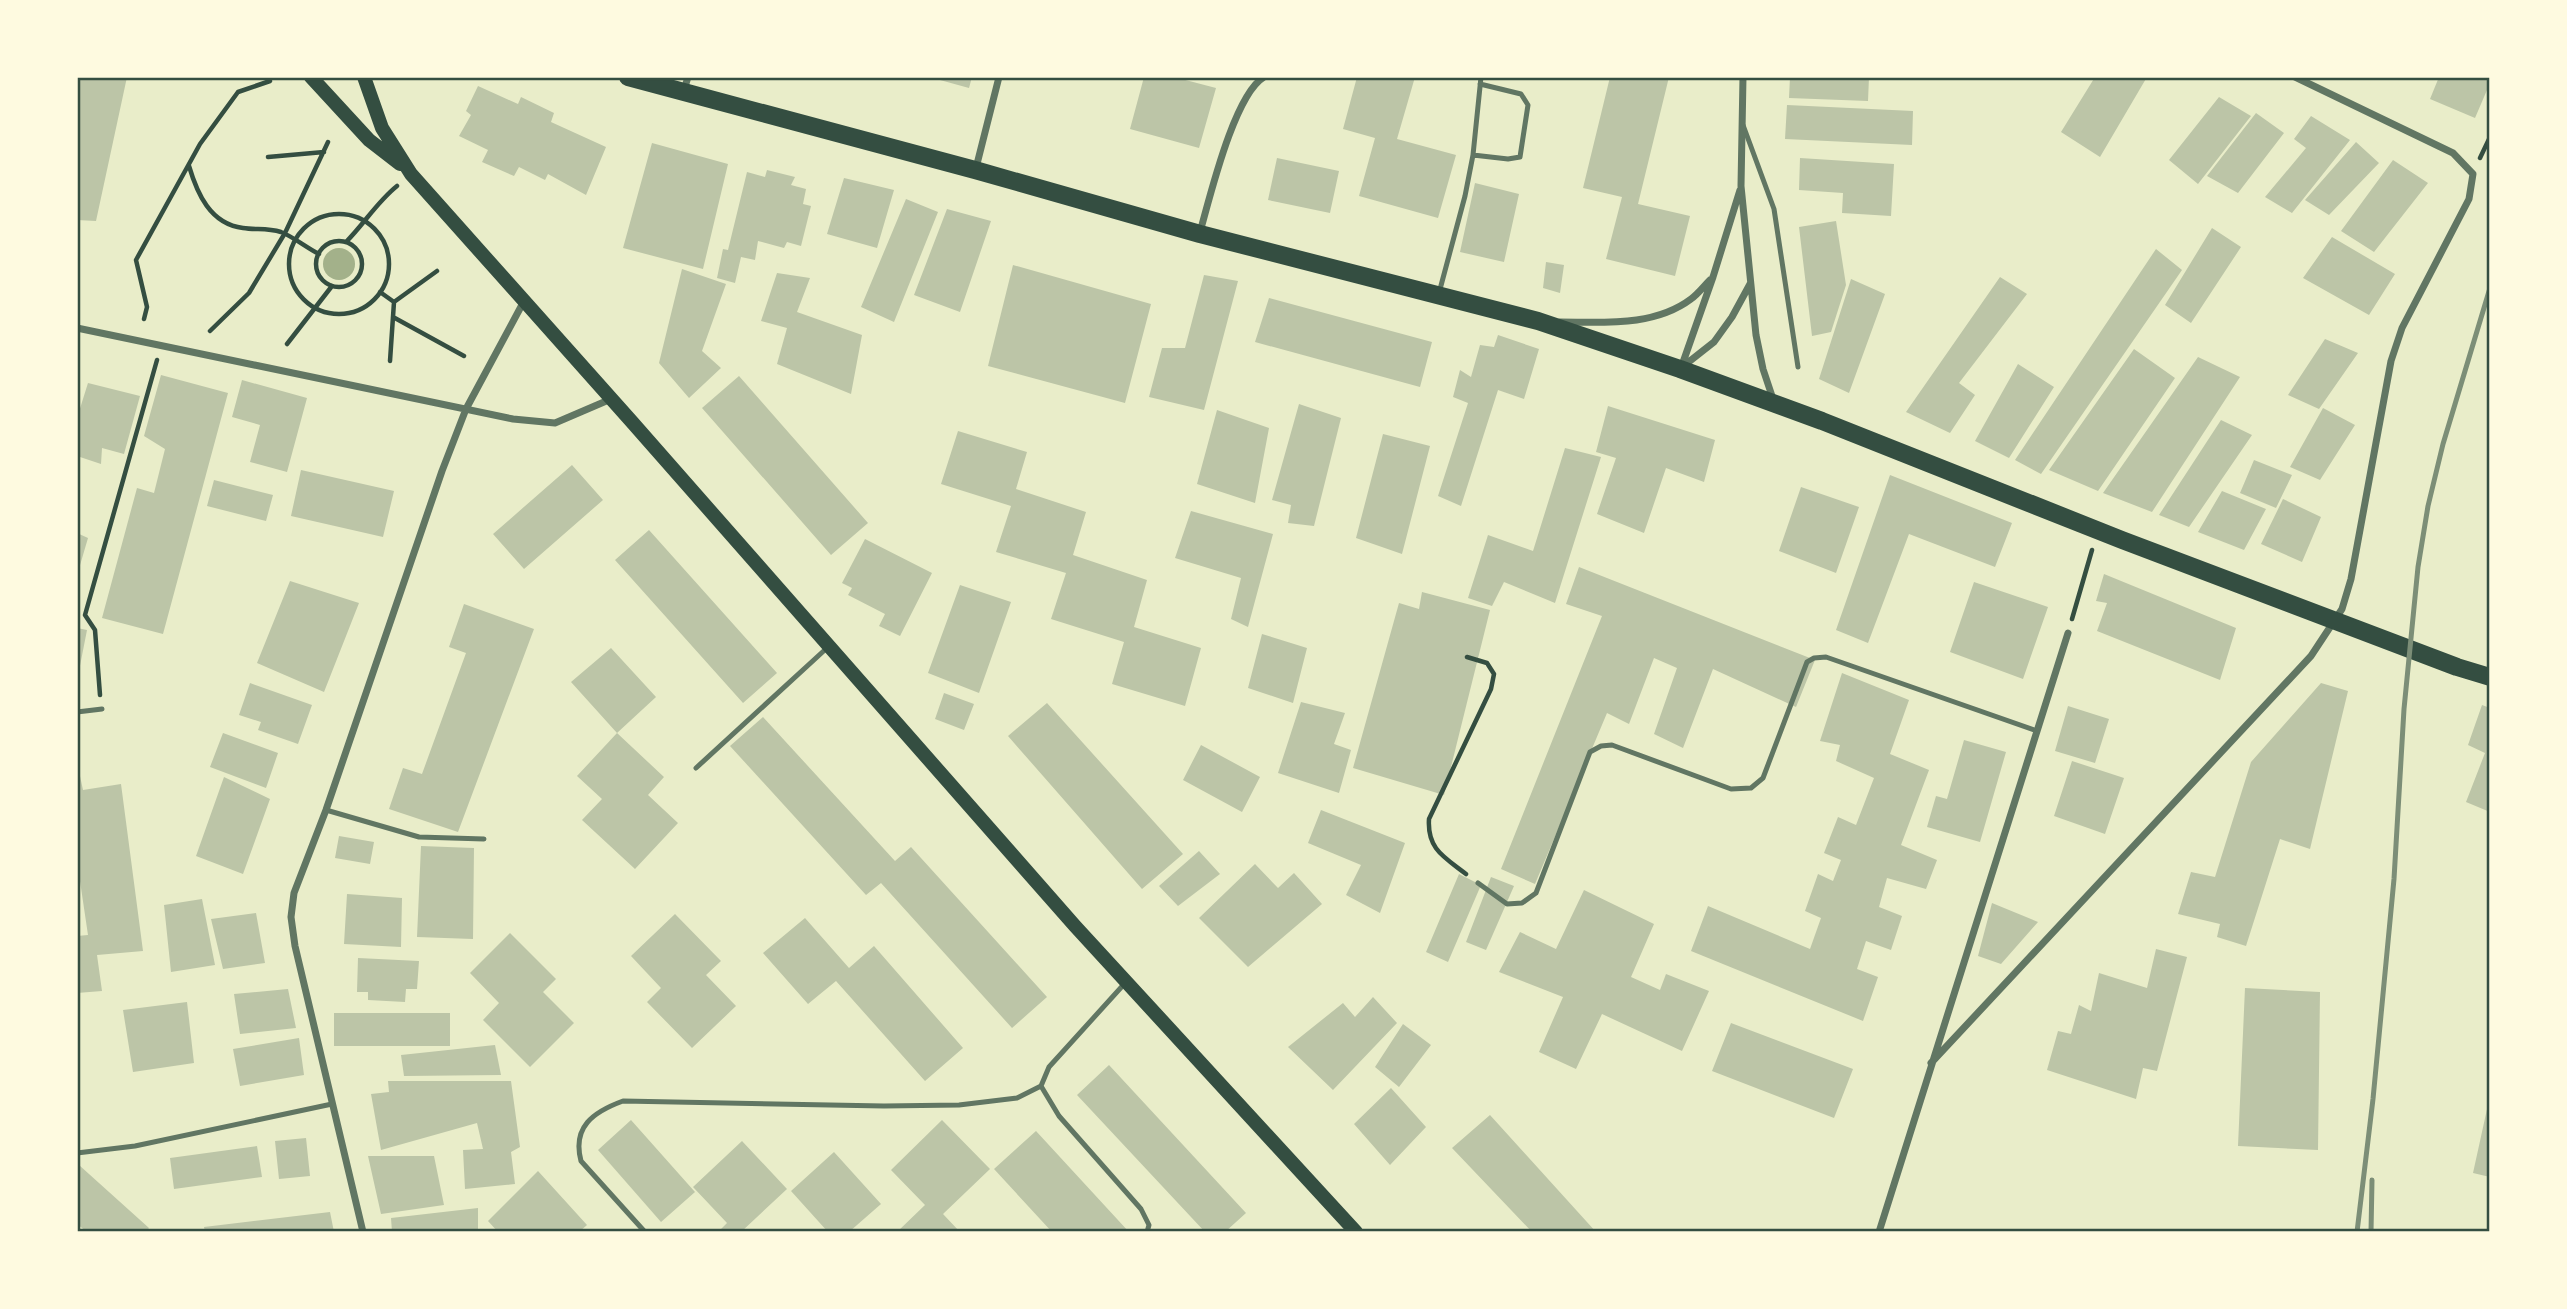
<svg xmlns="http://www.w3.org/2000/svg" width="2567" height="1309" font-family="'Roboto Condensed',sans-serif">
	<rect width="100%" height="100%" fill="#e9edc9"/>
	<!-- water -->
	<path fill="#a3b18a" d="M323 264a16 16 0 1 1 32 0a16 16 0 1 1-32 0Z"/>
	<!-- building -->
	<path fill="#bcc5a7" d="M77,77H127L96,221L77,220Z
		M929,77H972L969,88Z
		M1144,77H1174L1216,88L1199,148L1130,129Z
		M1357,77H1415L1397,139L1456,155L1438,218L1359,196L1375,138L1343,129Z
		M1610,77H1669L1638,204L1690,216L1675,276L1606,259L1622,197L1583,188Z
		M1790,77H1869L1868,101L1789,98Z
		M2095,77H2147L2100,157L2061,132Z
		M2439,77H2490V83L2475,118L2430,99Z
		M478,86L518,104L521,97L554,113L551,122L606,147L586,195L548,174L545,180L519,167L514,176L482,162L488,150L459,136L471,115L466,111Z
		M2219,97L2251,116L2198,184L2169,160Z
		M1787,105L1913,111L1912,145L1785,139Z
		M2256,113L2284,133L2238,193L2207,176Z
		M2311,116L2350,140L2292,213L2265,197L2306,148L2294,139Z
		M2356,142L2379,163L2329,215L2305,200Z
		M652,143L728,164L703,269L623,248Z
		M1277,158L1339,171L1330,213L1268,200Z
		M1800,158L1894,164L1891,216L1842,213L1843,193L1799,190Z
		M2393,160L2428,183L2374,252L2341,231Z
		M767,170L795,177L791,185L806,189L803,204L811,206L801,246L787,242L784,248L758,241L755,260L741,257L735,283L717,278L723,249L728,250L747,172L765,177Z
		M844,178L894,190L877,248L827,234Z
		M1475,183L1519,194L1504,262L1460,252Z
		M906,199L938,212L894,322L861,307Z
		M947,209L991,221L960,312L914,295Z
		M1836,221L1846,285L1831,332L1812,336L1799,227Z
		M2212,228L2241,247L2191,323L2165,305Z
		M2332,237L2395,274L2369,315L2303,278Z
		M2156,249L2182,270L2041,474L2015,460Z
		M1546,262L1564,265L1560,293L1543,288Z
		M1013,265L1151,304L1125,403L988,366Z
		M682,269L726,284L702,351L721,368L689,398L659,363Z
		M777,273L810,278L797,312L862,335L851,394L777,364L787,328L761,321Z
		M1204,275L1238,281L1204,410L1149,397L1162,348H1185Z
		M2000,277L2027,294L1959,383L1975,395L1950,433L1906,412Z
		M1851,279L1885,294L1849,393L1819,379Z
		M1269,298L1432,342L1420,387L1255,342Z
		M1498,335L1539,349L1524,399L1498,390L1461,506L1438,496L1468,403L1453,397L1460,370L1471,377L1480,345L1494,347Z
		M2325,339L2358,353L2319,409L2288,395Z
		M2134,349L2175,378L2098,491L2049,470Z
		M2198,357L2240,377L2152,512L2103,493Z
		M2018,364L2054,387L2009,458L1975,441Z
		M161,375L228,393L163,634L102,618L137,488L154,493L165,449L144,436Z
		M739,376L868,523L831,555L702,408Z
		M242,380L307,398L287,472L250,462L260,425L232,417Z
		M88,383L140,396L124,454L102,448L101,464L77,456V418Z
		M1299,404L1341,418L1314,526L1288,523L1291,505L1272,500Z
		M1608,406L1715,440L1704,482L1666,468L1644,533L1597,514L1616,458L1596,452Z
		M2323,408L2355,425L2320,480L2290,467Z
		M1217,410L1269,428L1255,503L1197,484Z
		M2221,420L2252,435L2189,527L2159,515Z
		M958,431L1027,452L1016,489L1086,512L1073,555L1147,580L1134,627L1201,648L1185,706L1112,684L1124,642L1051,619L1066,573L996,552L1011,506L941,484Z
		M1383,434L1430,446L1402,554L1356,538Z
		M1565,448L1601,457L1555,603L1504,582L1492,606L1468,598L1488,535L1533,551Z
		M2254,460L2292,475L2276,508L2240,493Z
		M572,465L603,500L524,569L493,534Z
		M301,470L394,491L383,537L291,516Z
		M1890,475L2012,523L1995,567L1909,534L1868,643L1836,630Z
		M214,480L273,495L266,521L207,506Z
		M1801,487L1859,507L1836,573L1779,551Z
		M2222,491L2266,509L2244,550L2198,532Z
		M2283,499L2321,517L2302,562L2261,544Z
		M1191,511L1273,534L1248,627L1231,619L1241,578L1175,558Z
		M649,530L777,673L743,703L615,560Z
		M77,533L88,538L78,572H77Z
		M865,539L932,573L900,636L879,626L885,614L848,595L852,588L842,583Z
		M1579,567L1815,660L1796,707L1713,669L1683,748L1654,734L1677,668L1654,658L1629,724L1607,713L1535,884L1501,869L1602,616L1566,604Z
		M2104,574L2236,628L2220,680L2097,631L2107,603L2096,601Z
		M290,581L359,603L324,692L257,663Z
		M1974,582L2048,607L2023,679L1950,652Z
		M960,585L1011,602L979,693L928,673Z
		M1422,592L1490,610L1444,795L1353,768L1399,603L1419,609Z
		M464,604L534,629L458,832L389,809L403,768L422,774L466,653L449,647Z
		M77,628L87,630L78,676H77Z
		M1262,634L1307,648L1293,703L1248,688Z
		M611,648L656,697L617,733L571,682Z
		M1842,673L1909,700L1890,754L1929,770L1901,845L1937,860L1926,889L1887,878L1879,907L1902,916L1891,950L1866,941L1857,969L1878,977L1863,1021L1691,951L1708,906L1810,949L1821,918L1805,911L1818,874L1833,881L1841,860L1824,853L1838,817L1856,825L1874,778L1836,761L1840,745L1820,741Z
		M250,683L312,705L298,744L258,730L261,722L239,715Z
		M2321,683L2348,691L2310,849L2280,839L2246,946L2217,937L2220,924L2178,914L2191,872L2215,877L2251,762Z
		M944,693L974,704L964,730L935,719Z
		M1301,702L1345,713L1334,744L1351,750L1339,793L1278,773Z
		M1047,703L1183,854L1142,889L1008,736Z
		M2482,705L2490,708V812L2466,802L2485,753L2468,745Z
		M2068,706L2109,719L2095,763L2055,751Z
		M763,717L895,861L911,847L1047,997L1012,1028L881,883L866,895L730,746Z
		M223,733L278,753L266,788L210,767Z
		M617,733L664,777L648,795L678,823L635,869L582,820L602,799L577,776Z
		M1964,740L2006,752L1980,842L1927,827L1936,796L1947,799Z
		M1201,745L1260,777L1242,812L1183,780Z
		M2072,761L2124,778L2105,834L2054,816Z
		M77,762L83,790L121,784L143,951L97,955L102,991L77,993V936L88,935L77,861Z
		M224,777L270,799L243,874L196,856Z
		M1321,810L1405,843L1380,913L1346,895L1361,865L1308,843Z
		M339,836L374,842L370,864L335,858Z
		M421,846L474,848L473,939L417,937Z
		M1199,851L1220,874L1178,906L1159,886Z
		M1255,864L1278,888L1294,873L1322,904L1248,967L1199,918Z
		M1459,874L1481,885L1448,962L1426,952Z
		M1491,877L1514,886L1486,950L1466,942Z
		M1584,890L1654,924L1631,977L1660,990L1666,974L1709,991L1682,1051L1602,1014L1576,1069L1539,1052L1563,997L1499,972L1520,932L1556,949Z
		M347,894L402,898L401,947L344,944Z
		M202,899L215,965L171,972L164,905Z
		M1992,903L2038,922L2001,964L1978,956Z
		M256,913L265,963L223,969L211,919Z
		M675,914L721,961L706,975L736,1006L692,1048L647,1002L661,988L631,956Z
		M805,918L849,968L874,946L963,1048L925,1081L836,981L808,1004L763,953Z
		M510,933L556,979L543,992L574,1023L530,1067L483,1020L499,1003L470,973Z
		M2156,949L2187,957L2157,1071L2143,1068L2136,1099L2047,1070L2058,1031L2071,1034L2079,1005L2091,1011L2099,973L2147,988Z
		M358,958L419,961L417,989H406L405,1002L368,1000V992H357Z
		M2245,988L2320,992L2318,1150L2238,1146Z
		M288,989L296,1028L240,1034L234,994Z
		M1373,997L1397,1023L1333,1090L1288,1047L1343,1003L1355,1017Z
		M187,1002L194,1063L133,1072L123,1010Z
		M334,1013H450V1046H334Z
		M1731,1023L1853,1069L1834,1118L1712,1071Z
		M1403,1024L1431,1045L1399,1087L1375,1067Z
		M299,1038L304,1075L240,1086L233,1049Z
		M495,1045L501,1075L404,1076L401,1055Z
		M1109,1065L1246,1213L1225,1232H1205L1077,1095Z
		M388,1081H511L520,1147L511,1152L515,1184L465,1189L463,1150L483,1149L477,1123L381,1150L371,1094L389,1092Z
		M1391,1088L1426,1127L1390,1165L1354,1124Z
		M2489,1100H2490V1177L2473,1173Z
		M1490,1115L1596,1232H1532L1452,1148Z
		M631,1120L695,1192L661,1222L598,1150Z
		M942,1120L990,1169L943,1214L960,1232H897L925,1205L891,1170Z
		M1036,1131L1129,1232H1052L994,1169Z
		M306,1138L310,1176L279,1179L275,1141Z
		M742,1141L787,1189L741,1232H718L727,1223L693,1187Z
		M257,1146L262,1177L174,1189L170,1158Z
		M834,1152L881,1204L849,1232H828L791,1191Z
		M368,1156H434L444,1205L381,1214Z
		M79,1165L149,1228L146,1232H87L77,1224V1168Z
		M538,1171L587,1225L579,1232H498L488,1221Z
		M478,1208V1232H392L391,1218Z
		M330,1212L334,1232H205L204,1227Z"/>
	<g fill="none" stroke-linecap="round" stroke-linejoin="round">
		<!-- path -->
		<path stroke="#344e41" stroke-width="4.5" d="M268,157L324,152
			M2480,158L2490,137
			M189,166C197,193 210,224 243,228C256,230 267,228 281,232C292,236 307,248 319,254
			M289 264a50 50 0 1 1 100 0a50 50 0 1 1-100 0Z
			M316 264a23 23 0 1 1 46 0a23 23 0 1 1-46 0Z
			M346,242C364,224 377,202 397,186
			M380,292L394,302L390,361
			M394,302L437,271
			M393,317L464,356
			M144,319L147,307L136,260L200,144L238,92L270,81
			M210,331L249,293L285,233L328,142
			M287,344L332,286
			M2072,619L2092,550
			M100,695L95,630L85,615L157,360
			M1466,874C1444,857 1427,849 1429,819L1491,689L1494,674L1487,663L1467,657"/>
		<!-- service -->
		<path stroke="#617663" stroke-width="5" d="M1743,125L1774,209L1798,367
			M1473,155L1508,159L1520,157L1528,105L1521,94L1480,84
			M1439,293L1465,196L1473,155L1481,77
			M77,712L102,709
			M696,768L828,647
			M326,810L419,837L484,839
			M1478,883L1507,904L1522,903L1536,893L1590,752L1601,746L1612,745L1731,789L1751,788L1763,778L1807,662L1814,658L1826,657L2037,731
			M1126,982L1049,1067L1041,1086L1059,1116L1141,1209L1149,1225L1147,1232
			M77,1153L135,1146L332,1104
			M645,1232L581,1161C572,1127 593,1112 623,1101L884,1106L959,1105L1017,1098L1041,1086"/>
		<!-- minor -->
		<path stroke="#617663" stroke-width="7" d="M1743,77L1741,186L1756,335L1763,369L1774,402
			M684,90L688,77
			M976,168L999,77
			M1200,232C1210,197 1234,95 1264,77
			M1560,322C1603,322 1654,327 1691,299C1698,294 1704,286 1710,280
			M77,328L513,419L555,423L611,399
			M1681,368L1713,277L1740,190
			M1681,368L1714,342L1732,317L1750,284
			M1931,1063L2311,656L2342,609L2351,579L2391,361L2402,328L2469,199L2473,174L2453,153L2295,77
			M363,1232L295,946L291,917L294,893L326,810L442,471L466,409L524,301
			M1879,1232L2068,633"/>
		<!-- secondary -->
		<path stroke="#344e41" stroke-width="14" d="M311,77L369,140L400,164
			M364,77L382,128L411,174L632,422L1075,926L1356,1232"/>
		<!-- primary -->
		<path stroke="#344e41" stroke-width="18" d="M628,77L975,170L1200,234L1538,321L1680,369L1822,421L2122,540L2457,667L2490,677"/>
		<!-- rail -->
		<path stroke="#7c8e77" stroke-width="5" d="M2357,1232L2373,1099L2394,879L2404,709L2418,567L2428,506L2443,444L2490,288
			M2371,1232L2372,1180"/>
	</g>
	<!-- border -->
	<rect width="2567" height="1309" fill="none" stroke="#fefae0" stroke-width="158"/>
	<rect x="79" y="79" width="2409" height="1151" fill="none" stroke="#344e41" stroke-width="2.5"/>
</svg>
